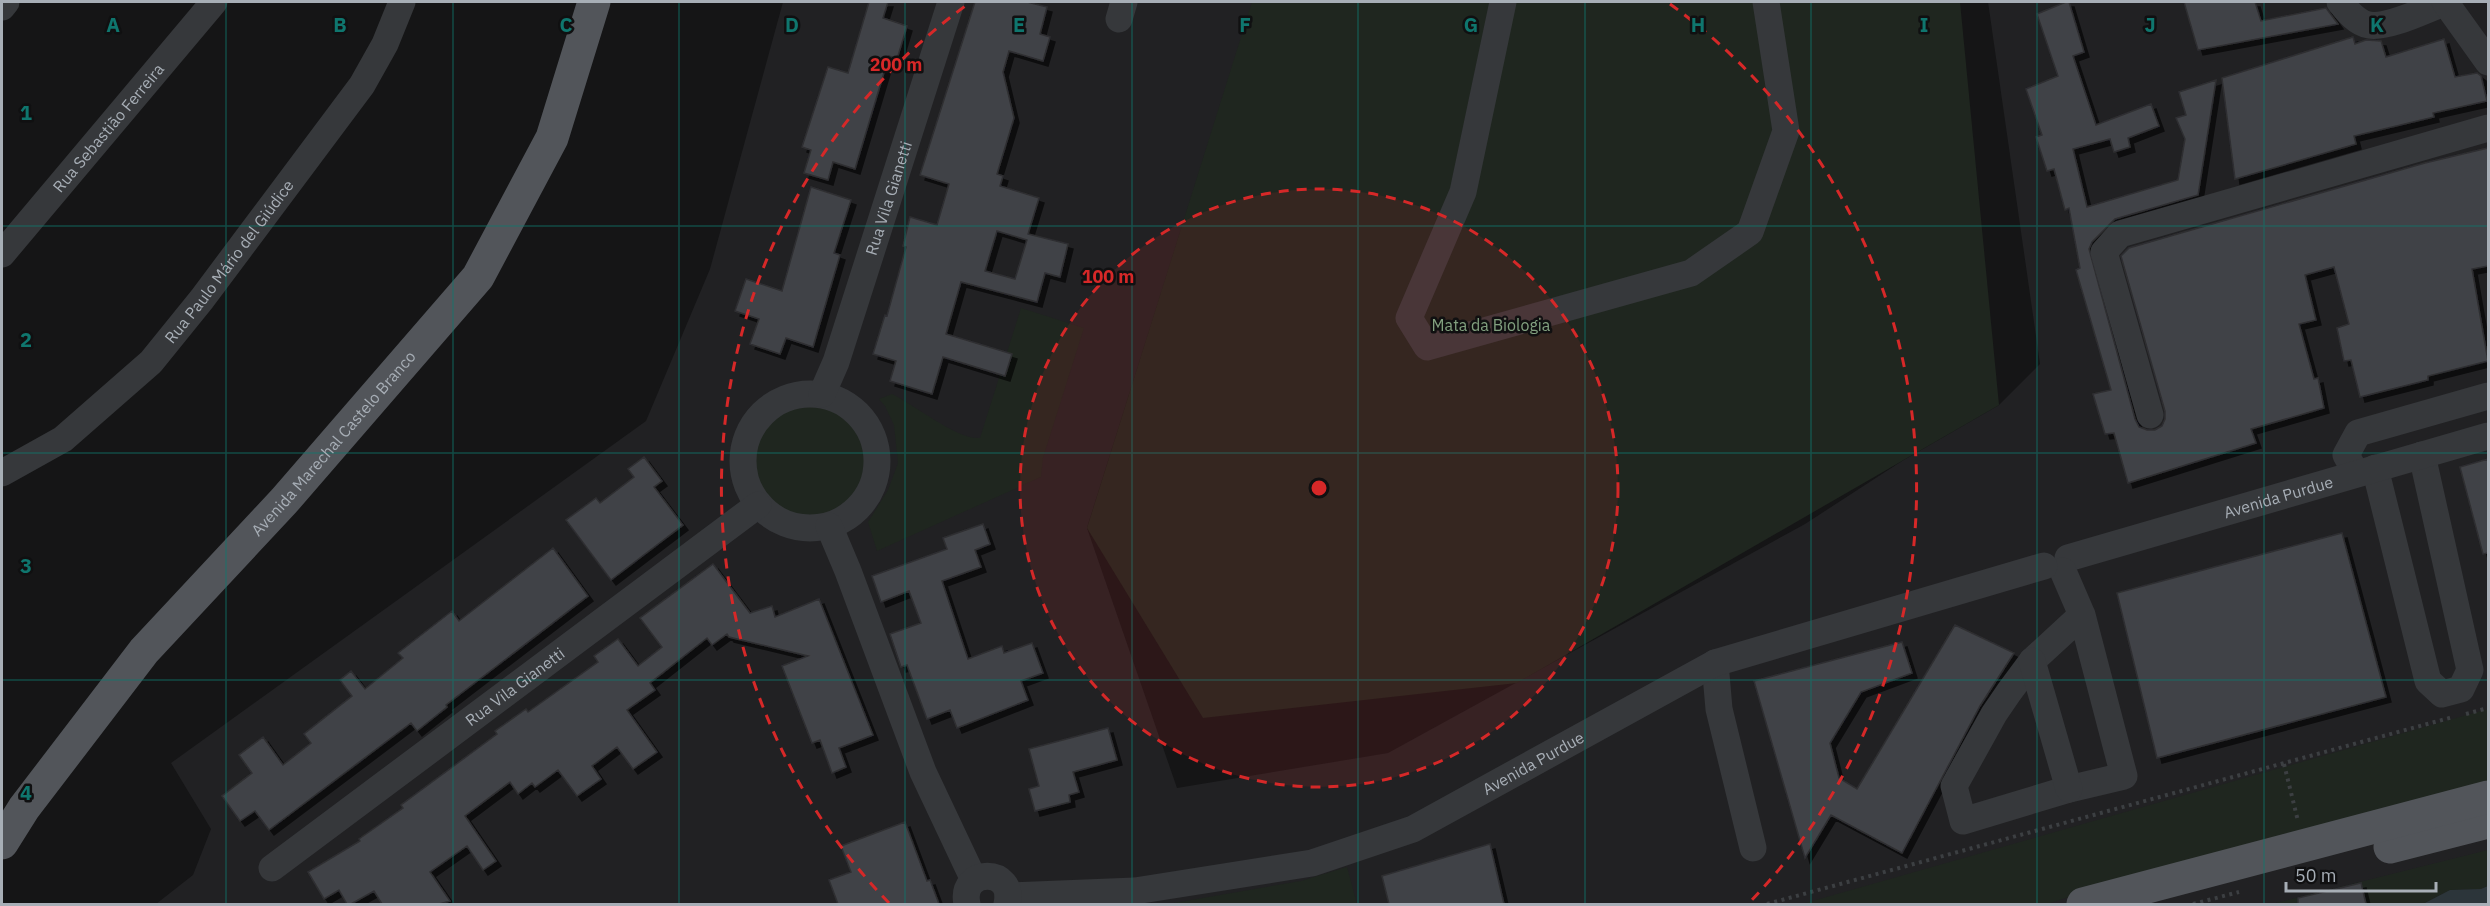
<svg xmlns="http://www.w3.org/2000/svg" width="2490" height="906" font-family="'IBM Plex Sans',sans-serif">
	<defs>
		<filter id="shadow"><feDropShadow dx="5" dy="5" stdDeviation="0" flood-color="#0009"/></filter>
	</defs>
	<rect width="100%" height="100%" fill="#151516"/>
	<!-- built -->
	<path fill="#212123" d="M783,2H1253L1087,528L1177,788L1388,753L1805,524L1902,461L1999,405L2040,364L1988,2H2488V904H156L193,875L211,829L171,763L646,421L710,269Z"/>
	<!-- green -->
	<path fill="#1f261f" d="M1252,2H1960L1999,405L1517,683L1203,718L1087,528Z
		M1021,308L1084,328L1043,458L1041,477L877,551L868,522L888,490L898,463L894,425L885,406L879,399L892,394C915,405 957,440 980,438Z
		M755 461a57 57 0 1 1 114 0a57 57 0 1 1-114 0Z
		M2488,709V785L2103,886L2047,904H1802Z
		M2488,850V886L2481,889L2450,890L2423,904H2272Z
		M1347,867L1357,904H1168L1301,881Z"/>
	<!-- water -->
	<path fill="#2c353a" d="M2488,886V904H2423L2450,890L2481,889Z"/>
	<!-- building -->
	<path fill="#414346" stroke="#2f2f32" stroke-width="1.5" fill-rule="evenodd" filter="url(#shadow)" d="M869,2H888L883,18L907,26L897,59L889,56L855,169L833,162L828,180L804,173L811,150L802,147L828,67L848,73Z
		M975,2H1027L1047,7L1040,34L1050,37L1043,61L1009,51L1003,72L1014,118L997,174L1003,176L1000,186L1039,198L1028,234L1068,244L1060,277L1045,273L1037,302L961,282L946,334L1012,354L1005,376L943,357L932,394L890,381L896,361L873,354L885,315L887,316L906,247L903,246L910,217L937,225L949,184L920,175ZM997,231L1027,240L1015,279L985,271Z
		M2066,2H2069L2084,52L2073,56L2096,125L2151,104L2159,126L2128,138L2130,147L2114,152L2110,139L2073,149L2087,207L2178,180L2185,139L2176,118L2186,115L2179,92L2216,80L2198,195L2115,219L2092,242L2089,249L2135,419L2139,427L2147,430H2155L2162,426L2165,419V411L2121,256L2129,248L2425,163L2488,148V266L2472,269L2488,361L2428,376V380L2360,397L2351,360L2344,361L2337,328L2349,324L2334,267L2305,275L2316,320L2299,324L2314,379L2318,378L2324,408L2251,429L2256,443L2128,483L2114,433L2105,434L2093,394L2111,390L2076,270L2080,268L2069,208L2065,210L2054,169L2047,171L2036,137L2042,135L2026,89L2058,76L2037,14Z
		M2184,2H2255L2261,21L2326,8L2338,24L2198,50Z
		M2353,37L2355,44L2366,40L2381,41L2386,57L2444,39L2455,77L2477,73L2481,76L2487,101L2433,113L2434,117L2354,136L2356,144L2235,179L2222,78Z
		M811,187L851,200L834,253L840,255L813,347L786,338L780,354L750,344L759,319L735,311L746,279L782,291Z
		M644,457L662,481L654,487L683,525L611,580L566,520L596,498L600,503L634,477L628,469Z
		M2488,459V553L2483,554L2460,467Z
		M983,524L990,544L975,550L981,567L942,581L968,659L1002,646L1004,653L1032,643L1043,673L1021,681L1028,700L957,728L950,710L927,719L907,665L901,667L890,634L921,623L909,591L881,602L872,576L947,549L943,538Z
		M2342,533L2386,697L2157,758L2117,593Z
		M553,548L588,596L446,705L447,707L417,731L411,723L269,830L255,811L240,821L222,796L252,773L239,755L263,737L283,765L311,743L304,734L352,696L340,680L351,671L365,689L403,658L398,653L452,611L459,621Z
		M713,564L750,613L772,606L775,617L819,599L873,735L839,748L846,767L832,773L820,740L812,743L782,666L808,656L729,637L727,634L712,645L707,638L650,683L655,690L627,710L657,752L633,769L617,747L592,766L601,779L577,796L558,770L535,787L532,783L518,794L510,782L465,816L496,861L483,870L467,846L430,872L450,901L439,904H382L374,891L351,904H347L339,890L324,899L308,872L360,841L359,839L403,808L401,805L497,734L495,731L526,709L528,712L598,662L594,656L618,639L638,666L662,647L640,618Z
		M1955,625L2014,653L1980,706L1902,853L1831,815L1805,858L1754,681L1902,642L1912,673L1861,692L1830,743L1839,778L1857,789Z
		M1108,728L1117,760L1073,772L1079,792L1069,795L1070,802L1035,811L1029,789L1039,786L1029,749Z
		M905,822L927,881L930,880L939,904H838L829,880L851,872L841,846Z
		M1490,844L1504,904H1389L1382,876Z
		M2361,883L2366,904H2298V898Z"/>
	<g fill="none" stroke-linecap="round" stroke-linejoin="round">
		<!-- path -->
		<path stroke="#3c3f42" stroke-width="4" stroke-dasharray="3 4.5" stroke-linecap="butt" d="M2466,714L2488,708
			M2284,764L2298,821
			M1767,904L2453,717
			M2193,904L2239,892"/>
		<!-- minor -->
		<g stroke="#36383b" stroke-width="27">
			<path d="M1503,2L1463,192L1409,318L1427,347L1691,273L1750,232L1786,131L1766,2"/>
			<path d="M2340,2C2347,11 2357,23 2369,25C2387,29 2427,9 2446,2"/>
			<path d="M2445,2L2488,62"/>
			<path d="M2,7L6,2"/>
			<path d="M1119,19L1124,2"/>
			<path id="s1" d="M2,254L214,2"/>
			<circle cx="810" cy="461" r="67"/>
			<path id="s2" d="M822,394L836,362L951,2"/>
			<path d="M2150,415L2104,252L2120,234L2488,128"/>
			<path d="M2375,468L2428,681L2442,694L2461,689L2470,670L2422,455"/>
			<path id="s3" d="M2,473L63,439L151,362L202,299L362,85L385,44L402,2"/>
			<path d="M2356,473L2346,455L2358,433L2488,396"/>
			<path d="M829,526L848,571L923,772L974,880"/>
			<path id="s4" d="M2068,558L2488,436"/>
			<path d="M2063,571L2082,615L2124,776L2069,789L1963,821L1954,786L1994,714L2009,692L2032,661L2082,615"/>
			<path d="M2032,661L2069,789"/>
			<path d="M1715,663L1719,709L1753,848"/>
			<path id="s5" d="M272,868L758,505"/>
			<path id="s6" d="M1008,896L1135,891L1312,863L1413,829L1715,663L2044,566"/>
			<path d="M967,904C959,867 1016,867 1007,904"/>
		</g>
		<!-- major -->
		<g stroke="#52555a" stroke-width="33">
			<path id="s7" d="M2,843L24,808L144,651L284,501L478,277L552,138L594,2"/>
			<path d="M2390,847L2488,822"/>
			<path d="M2083,904L2488,797"/>
		</g>
	</g>
	<!-- grid -->
	<path fill="none" stroke="#0f766e" stroke-width="1.5" stroke-opacity="0.55" d="M226,2V904M453,2V904M679,2V904M905,2V904M1132,2V904M1358,2V904M1585,2V904M1811,2V904M2037,2V904M2264,2V904M2,226H2488M2,453H2488M2,680H2488"/>
	<!-- distance rings -->
	<circle cx="1319" cy="488" r="299" fill="#d62828" fill-opacity=".12"/>
	<g fill="none" stroke="#d62828" stroke-width="3" stroke-dasharray="10 8">
		<circle cx="1319" cy="488" r="299"/>
		<path d="M889 903A598 598 0 0 1 968 4M1670 4A598 598 0 0 1 1749 903"/>
	</g>
	<g text-anchor="middle" stroke-width="5" stroke-linejoin="round" paint-order="stroke">
		<!-- street labels -->
		<g font-size="16" fill="#a7aeb6" stroke="#101011">
			<text dy="6" stroke="none"><textPath href="#s1" startOffset="165">Rua Sebastião Ferreira</textPath></text>
			<text dy="6" stroke="none"><textPath href="#s2" startOffset="207">Rua Vila Gianetti</textPath></text>
			<text dy="6" stroke="none"><textPath href="#s3" startOffset="314">Rua Paulo Mário del Giúdice</textPath></text>
			<text dy="6" stroke="none"><textPath href="#s7" startOffset="520">Avenida Marechal Castelo Branco</textPath></text>
			<text dy="6" stroke="none"><textPath href="#s4" startOffset="219">Avenida Purdue</textPath></text>
			<text dy="6" stroke="none"><textPath href="#s5" startOffset="303">Rua Vila Gianetti</textPath></text>
			<text dy="6" stroke="none"><textPath href="#s6" startOffset="550">Avenida Purdue</textPath></text>
		</g>
		<!-- park labels -->
		<g font-size="16" fill="#82a07f" stroke="#101011">
			<text x="1491" y="331">Mata da Biologia</text>
		</g>
	</g>
	<g font-size="20" text-anchor="middle" font-weight="bold" fill="#0f766e" stroke="#101011" stroke-width="5" stroke-linejoin="round" paint-order="stroke">
		<text x="113" y="32">A</text>
		<text x="340" y="32">B</text>
		<text x="566" y="32">C</text>
		<text x="792" y="32">D</text>
		<text x="1019" y="32">E</text>
		<text x="1245" y="32">F</text>
		<text x="1471" y="32">G</text>
		<text x="1698" y="32">H</text>
		<text x="1924" y="32">I</text>
		<text x="2150" y="32">J</text>
		<text x="2377" y="32">K</text>
		<text x="26" y="120">1</text>
		<text x="26" y="347">2</text>
		<text x="26" y="573">3</text>
		<text x="26" y="800">4</text>
	</g>
	<circle cx="1319" cy="488" r="9" fill="#d62828" stroke="#101011" stroke-width="3"/>
	<g font-size="18" text-anchor="middle" font-weight="bold" fill="#d62828" stroke="#101011" stroke-width="5" stroke-linejoin="round" paint-order="stroke">
		<text x="896" y="71">200 m</text>
		<text x="1108" y="283">100 m</text>
	</g>
	<!-- border -->
	<rect width="2490" height="906" fill="none" stroke="#a7aeb6" stroke-width="6"/>
	<!-- scale -->
	<path d="M2286 882v9h150v-9" fill="none" stroke="#a7aeb6" stroke-width="3"/>
	<text x="2295" y="882" font-size="18" fill="#a7aeb6" stroke="#101011" stroke-width="4.5" paint-order="stroke">50 m</text>
</svg>
